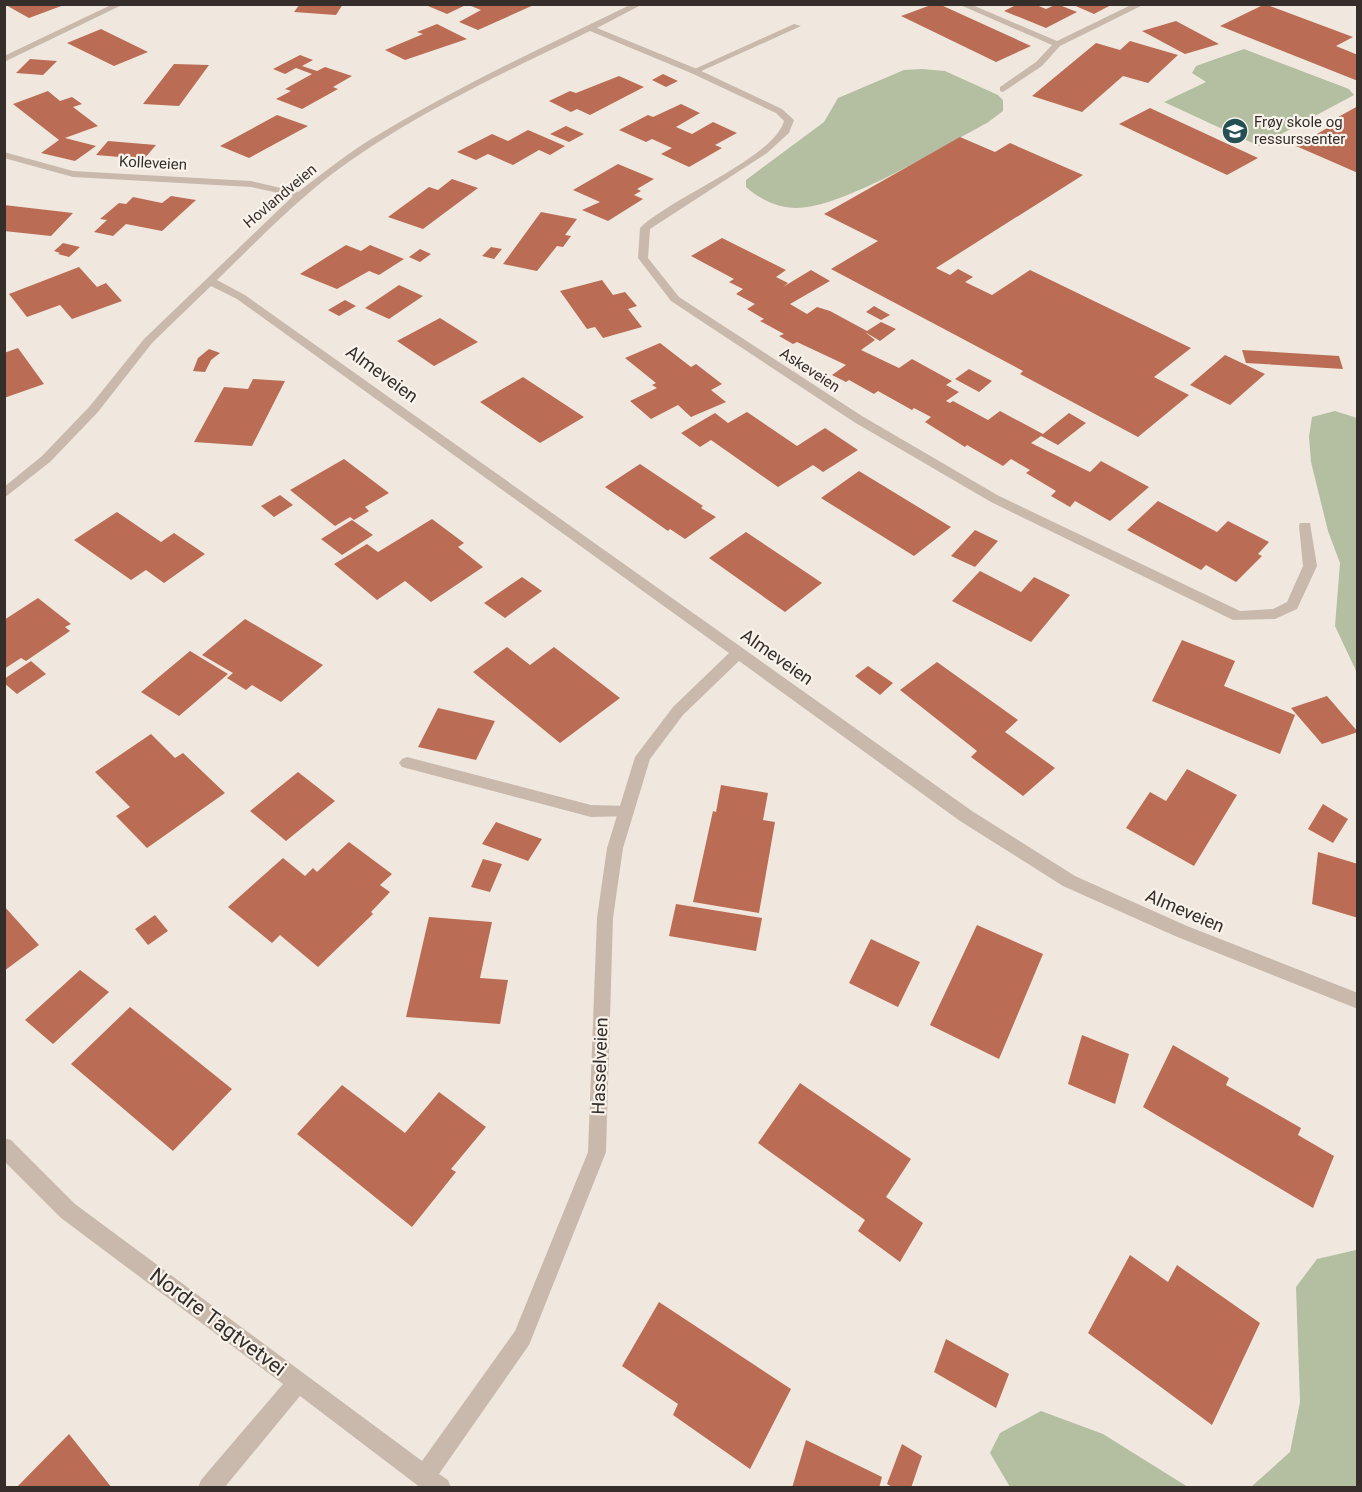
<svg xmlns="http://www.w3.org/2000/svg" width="1362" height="1492" font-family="Roboto,sans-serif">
	<rect width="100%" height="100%" fill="#f0e8df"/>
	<!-- green -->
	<path fill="#b4bea1" d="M1244,49L1349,89L1354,95L1259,146L1164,102L1206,82L1192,73L1196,66Z
		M922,69L945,71L998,95L1003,100V111L987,123C941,147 844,208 796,208C778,208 759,199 746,187V180L824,122L838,98L904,70Z
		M1335,411L1357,418V673L1335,626L1340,563L1328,531L1311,462L1309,437L1312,417Z
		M1356,1250L1357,1487H1251L1290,1452L1300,1402L1296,1287L1317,1259Z
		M1041,1411L1103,1434L1188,1487H1196H1010L990,1453L1000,1433Z"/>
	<!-- building -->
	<path fill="#ba6d54" d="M4,4H64V5L29,18Z
		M300,4H343L336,15L294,12Z
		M433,4H468L447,14L428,6Z
		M475,4H536L478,30L459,22L481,10L471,6Z
		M1018,4H1034L1046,9L1057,4L1077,12L1046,28L1004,11Z
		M1071,4H1113L1094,14Z
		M1265,4L1353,37L1336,46L1358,55V81L1220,26Z
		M931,5H941L1031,46L996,62L901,16Z
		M1176,21L1219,44L1185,54L1142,31Z
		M437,24L467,39L405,60L385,50L423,34L417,32Z
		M101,29L148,52L114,66L67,43Z
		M1130,41L1178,55L1148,83L1123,76L1082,112L1032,96L1096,43L1120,50Z
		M300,55L313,60L302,66L317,71L325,67L352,76L333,87L338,89L302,109L276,99L291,91L285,89L312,74L296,68L285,74L273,69Z
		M30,59L57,61L43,75L16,73Z
		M174,64L209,65L179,106L143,104Z
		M663,74L678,81L666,87L652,80Z
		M619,76L644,87L590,115L577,109L571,112L549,101L570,91L576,93Z
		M48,91L60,101L72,97L82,104L73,107L98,126L65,138L96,146L75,161L41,153L59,140L13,104Z
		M681,104L700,113L676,127L692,134L713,122L737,133L715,145L722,148L689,167L661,154L672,148L652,139L646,142L619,130L648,115L653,117Z
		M1358,106V173L1296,146L1336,123L1331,121Z
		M1150,108L1258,158L1227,175L1119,124Z
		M277,115L308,126L249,158L220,146Z
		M566,126L584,134L569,142L550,134Z
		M528,130L565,146L550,155L539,150L513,165L488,154L476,160L457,152L492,134L508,141Z
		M960,137L995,152L1010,143L1083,175L936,268L950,275L958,269L973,277L965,282L992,295L1030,270L1191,348L1154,377L1189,395L1138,437L1020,374L1023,371L831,269L878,241L824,214Z
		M108,141L156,145L144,159L96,155Z
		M618,164L654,179L637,189L641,191L634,195L643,199L608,221L582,210L600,202L573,190Z
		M452,179L478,188L423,229L388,217L429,187L438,190Z
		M171,196L196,200L162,231L126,224L113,236L94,232L107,220L100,219L119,203L126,204L133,197L162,203Z
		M4,205L73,213L51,236L4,231Z
		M541,212L577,219L565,235L571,236L563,247L557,246L537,271L503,264Z
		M722,238L786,270L776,277L788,283L783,287L811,270L830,281L790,304L807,314L817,307L830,311L867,331L881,322L896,329L880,341L865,332L875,340L861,350L899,368L912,359L952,381L946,385L959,392L946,401L950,403L953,401L988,420L1000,411L1043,434L1069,413L1086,423L1058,445L1041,436L1031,443L1090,472L1101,461L1149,487L1110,521L1075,501L1070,507L1051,496L1056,491L1026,473L1030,470L1011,459L1003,466L967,445L965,447L925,422L931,417L914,408L912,410L878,391L874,394L849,380L846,382L832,375L846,365L797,342L793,344L779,336L784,334L760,321L764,319L747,309L755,304L736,294L743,289L729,282L734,279L691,256Z
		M63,243L80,247L69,257L58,254L60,253L54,251Z
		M346,245L361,251L370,245L404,259L379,275L369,271L337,289L300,274Z
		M491,247L502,249L494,259L482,256Z
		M420,249L431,254L420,262L409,257Z
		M79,267L97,287L106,283L122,301L72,319L60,305L27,317L9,294Z
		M602,280L613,295L625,292L637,306L628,309L642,327L603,338L595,327L587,329L560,291Z
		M399,285L423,296L389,319L365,308Z
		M345,300L356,306L339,316L328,310Z
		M874,306L890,315L881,320L866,312Z
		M440,318L478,342L434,366L397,341Z
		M660,343L691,367L696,364L722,384L711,390L726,402L691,417L678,405L651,419L630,401L657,388L652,385L656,383L625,358Z
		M18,348L44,384L4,398V353Z
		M209,349L220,353L211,360L205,372L193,371L198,358Z
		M1242,350L1339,356L1343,369L1246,363Z
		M1225,355L1265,374L1230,405L1190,385Z
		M969,369L992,381L979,392L955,379Z
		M523,377L584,417L540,443L480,402Z
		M253,379L285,381L252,446L194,442L224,387L248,389Z
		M747,412L797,446L825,428L858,450L823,472L813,465L778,487L711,440L700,447L681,433L715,413L728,423Z
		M344,459L389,493L365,507L369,511L354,520L350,517L335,526L290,490Z
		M640,464L703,506L701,508L716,517L685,539L670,529L668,531L605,487Z
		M859,471L951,527L914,556L821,498Z
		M280,495L293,505L274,517L261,506Z
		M1158,501L1217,532L1228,521L1269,542L1258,554L1262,556L1236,582L1206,565L1201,570L1127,530Z
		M117,512L161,542L174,533L205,554L164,583L146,570L131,580L74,540Z
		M432,519L464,543L458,547L483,567L431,602L405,581L377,600L334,564L367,544L378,552Z
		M352,520L373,535L342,555L321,539Z
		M975,530L998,541L975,567L951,556Z
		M746,532L822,583L785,612L709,558Z
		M980,571L1021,592L1034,577L1070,595L1031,642L952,601Z
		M522,577L542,591L505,618L484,603Z
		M38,598L71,624L65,627L70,631L26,661L21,658L4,669V620Z
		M245,619L323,665L281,702L252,685L246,690L227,678L233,673L202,655Z
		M1182,640L1235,661L1224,686L1295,715L1280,754L1152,701Z
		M507,647L530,665L554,647L620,698L560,743L473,672Z
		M190,651L228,674L179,716L141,692Z
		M31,661L46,674L17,694L4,683V679Z
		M937,662L1018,720L1005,732L1055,768L1023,796L971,757L977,751L900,690Z
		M868,666L893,683L880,695L855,676Z
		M1327,696L1358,732L1322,744L1291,708Z
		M438,708L495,721L476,760L418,747Z
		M151,734L175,758L183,753L225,793L147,848L116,816L130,807L95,772Z
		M1187,769L1237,795L1194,866L1126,828L1150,792L1166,801Z
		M298,772L335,801L286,841L250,811Z
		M721,785L768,793L763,820L775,822L759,913L693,902L713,811L716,812Z
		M1323,804L1348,819L1333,843L1308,829Z
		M496,822L542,839L528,861L482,844Z
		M349,842L392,874L380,885L390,892L371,912L373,914L318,967L280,935L272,943L228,907L283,858L305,876L313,868L317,872Z
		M1318,852L1358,864V918L1312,904Z
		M483,859L502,864L490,892L471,887Z
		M676,904L762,918L756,951L669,936Z
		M4,906L39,945L4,971Z
		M155,915L168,931L148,945L135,929Z
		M429,917L492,922L480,978L508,980L500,1024L406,1017Z
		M977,925L1043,954L999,1059L930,1025Z
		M871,939L920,962L898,1007L849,983Z
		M80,970L109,992L53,1044L25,1020Z
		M130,1007L232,1089L173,1151L71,1064Z
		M1082,1035L1129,1054L1115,1104L1068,1084Z
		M1173,1045L1229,1078L1226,1085L1301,1128L1298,1135L1334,1156L1313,1208L1143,1107Z
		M800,1083L911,1159L886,1197L923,1223L900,1262L858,1231L865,1220L758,1143Z
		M342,1085L405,1133L439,1092L486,1127L451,1169L456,1172L412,1227L297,1134Z
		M1130,1255L1168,1282L1177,1265L1260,1323L1212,1425L1088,1333Z
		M659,1302L791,1389L750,1469L673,1415L678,1404L622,1366Z
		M946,1339L1009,1374L996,1408L934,1372Z
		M69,1434L112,1488H16Z
		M806,1440L882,1477L879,1488H792Z
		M902,1444L922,1456L911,1488H894L887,1484Z"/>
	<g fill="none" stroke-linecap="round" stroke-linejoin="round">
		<!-- service -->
		<path fill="#c8b9ac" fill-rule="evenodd" d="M794,24L801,26L697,73L690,71Z
			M407,757L591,805L632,806L634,811L632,816L591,817L402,767L399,763L402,759Z"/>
		<!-- minor -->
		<path fill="#c8b9ac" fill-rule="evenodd" d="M113,4H124L4,62V56Z
			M632,4H643L597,28L697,69L782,109L794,120L789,133L767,153L650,229L648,258L679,297L862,416L999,496L1240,611L1273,609L1287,602L1303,566L1299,526L1300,523H1310L1317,566L1297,609L1275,619L1233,620L991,502L854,422L671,301L638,258L640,228C670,198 774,158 784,121L776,113L691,73L590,31C495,77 382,128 303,198C273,224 245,253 217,280L245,295L972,811L1075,876L1187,926L1358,993V1009L1175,936L1063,886L960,821L739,661L683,715L650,759L623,848L613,918L606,1152L529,1345L439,1474L448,1480L451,1488H421L300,1396L224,1488H198L201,1480L283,1384L61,1218L4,1161V1138L11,1140L75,1204L422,1461L515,1331L588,1152L597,918L607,848L635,757L673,707L729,653L237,299L211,286L152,343L98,412L50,462L4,498V487L42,456L90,406L144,339L293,196L251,187L73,177L4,158V152L73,171L251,181L298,192C321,175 344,156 368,141C453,89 543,47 632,4Z
			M958,4H970L1057,41L1133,4H1145L1060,46L1042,66L1003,92L1000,91V87L1036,62L1052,45Z"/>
	</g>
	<!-- icons -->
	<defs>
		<symbol id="school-disc" viewBox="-11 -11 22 22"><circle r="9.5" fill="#245054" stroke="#f8f3eb"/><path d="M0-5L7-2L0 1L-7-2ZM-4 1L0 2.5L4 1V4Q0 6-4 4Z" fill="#fff"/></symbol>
	</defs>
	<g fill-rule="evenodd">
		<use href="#school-disc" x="1220" y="116" width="30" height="30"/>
	</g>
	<g text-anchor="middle" stroke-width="4.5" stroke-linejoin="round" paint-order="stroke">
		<!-- far-poi labels -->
		<g font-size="15" fill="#362e2a" stroke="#f8f3eb" text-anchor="start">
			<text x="1254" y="127">Frøy skole og<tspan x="1254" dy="17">ressurssenter</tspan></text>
		</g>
		<!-- far-street labels -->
		<g font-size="15" fill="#362e2a" stroke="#f8f3eb">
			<text transform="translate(153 163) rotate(3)" y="5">Kolleveien</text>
			<text transform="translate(280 196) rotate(-40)" y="5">Hovlandveien</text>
			<text transform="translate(810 370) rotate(33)" y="5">Askeveien</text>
		</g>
		<!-- street labels -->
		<g font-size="18" fill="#362e2a" stroke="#f8f3eb">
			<text transform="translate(382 374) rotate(36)" y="6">Almeveien</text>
			<text transform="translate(777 657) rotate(35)" y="6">Almeveien</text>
			<text transform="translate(1185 911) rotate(23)" y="6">Almeveien</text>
			<text transform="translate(600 1066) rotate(-88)" y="6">Hasselveien</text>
		</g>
		<!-- near-street labels -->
		<g font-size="21" fill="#362e2a" stroke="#f8f3eb">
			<text transform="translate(218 1322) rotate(37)" y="7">Nordre Tagtvetvei</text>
		</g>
	</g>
	<!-- border -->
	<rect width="1362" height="1492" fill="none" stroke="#362e2a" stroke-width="12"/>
</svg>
